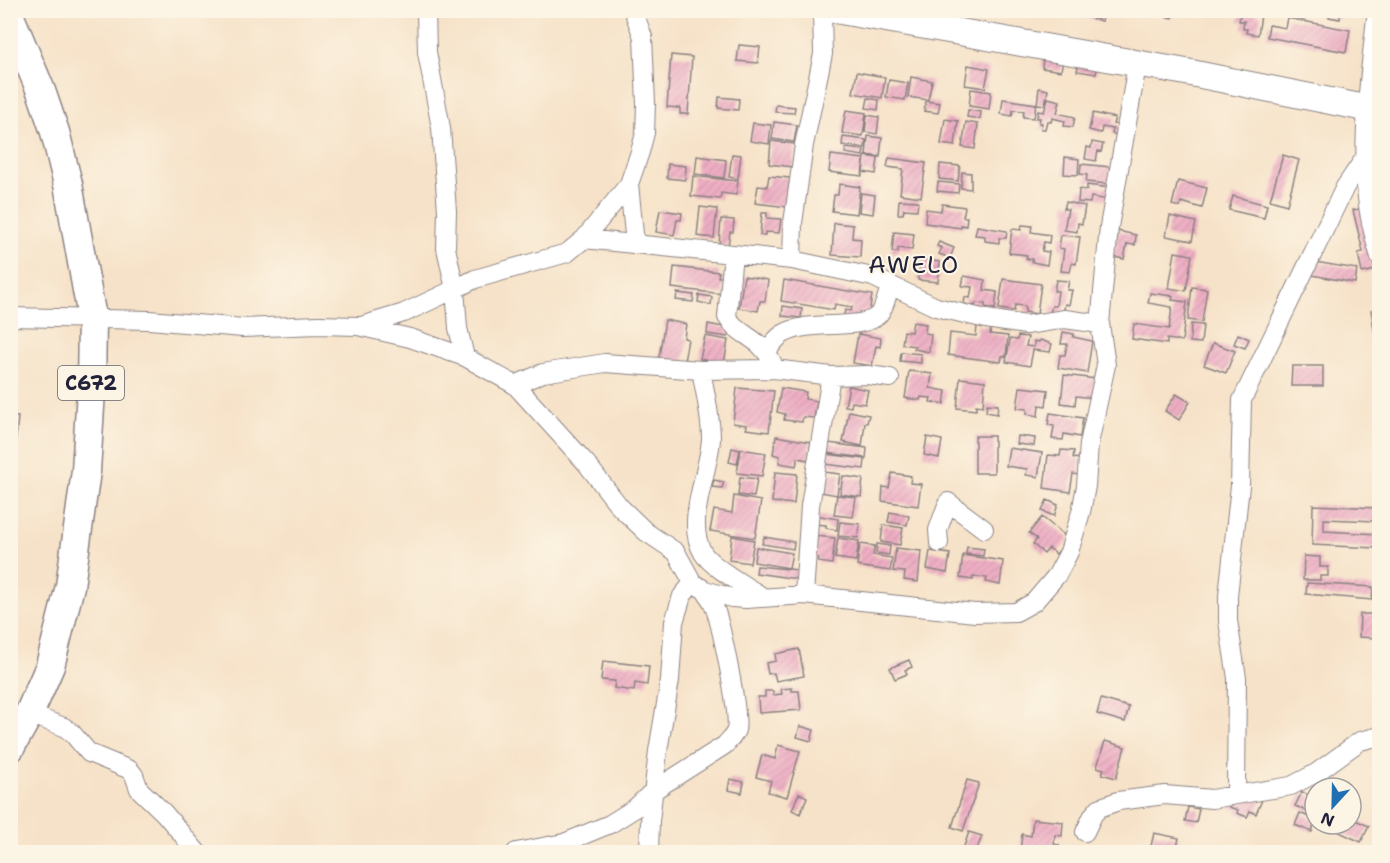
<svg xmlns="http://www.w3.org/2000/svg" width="1390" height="863" font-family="'Shantell Sans',sans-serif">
	<defs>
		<pattern id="building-hatch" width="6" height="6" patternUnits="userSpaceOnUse" patternTransform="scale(1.5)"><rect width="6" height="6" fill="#efafc5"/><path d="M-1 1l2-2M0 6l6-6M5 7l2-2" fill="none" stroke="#cd96aa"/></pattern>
	</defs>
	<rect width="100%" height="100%" fill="#fcf5e5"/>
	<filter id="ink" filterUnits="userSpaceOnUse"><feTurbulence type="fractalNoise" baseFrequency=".0167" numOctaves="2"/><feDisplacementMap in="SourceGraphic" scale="12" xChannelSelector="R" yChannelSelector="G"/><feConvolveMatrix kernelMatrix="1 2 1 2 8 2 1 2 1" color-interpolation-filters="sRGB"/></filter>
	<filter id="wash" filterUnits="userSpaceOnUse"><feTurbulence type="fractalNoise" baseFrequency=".008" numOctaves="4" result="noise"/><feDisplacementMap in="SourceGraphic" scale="24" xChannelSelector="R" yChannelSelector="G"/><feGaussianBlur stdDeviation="1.35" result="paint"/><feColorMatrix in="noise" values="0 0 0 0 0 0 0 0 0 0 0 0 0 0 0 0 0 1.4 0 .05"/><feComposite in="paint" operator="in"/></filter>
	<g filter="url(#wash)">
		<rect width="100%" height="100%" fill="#f6e2c8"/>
		<g id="blocks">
			<!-- building -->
			<path fill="url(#building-hatch)" d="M1086,10L1104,11L1102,21L1085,17Z
				M1145,10H1174L1172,18Z
				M1329,10H1341L1340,19L1329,17Z
				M1241,11L1261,15L1258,35L1246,33L1247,29H1243L1244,21H1239Z
				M1287,18L1350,30L1346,52L1267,37L1269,25L1285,28Z
				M739,45L760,47L758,63L737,61Z
				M671,55L692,57L688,114H680V108L667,107Z
				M1043,57L1063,59L1061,71L1042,68Z
				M1079,62L1098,65L1096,74L1077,71Z
				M968,65L989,69L985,88L965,85Z
				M857,72L885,77L882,98L853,93Z
				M911,77L932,81L928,100L908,97Z
				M889,80L908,83L905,100L886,97Z
				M1039,88L1048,90L1045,105L1037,104Z
				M971,89L991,92L989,109L969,106Z
				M719,97L739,99L738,110L718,108Z
				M868,98L879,100L878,110L866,108Z
				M1048,98L1060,101L1057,113L1075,117L1073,127L1064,126L1065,121L1052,118L1051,122L1047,121L1045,129H1041L1042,123H1039L1040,118H1037L1038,111L1044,112Z
				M1003,99L1036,104L1034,118L1023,117L1024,111L1013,110L1012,116L1001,114Z
				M926,101L940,103L938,113L924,111Z
				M776,105L795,107L794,113L775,112Z
				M846,110L866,113L863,136L842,133Z
				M968,110L981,112L980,119L967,117Z
				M1093,113L1115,118L1113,124L1125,126L1123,136L1112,134L1113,129L1102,127L1101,133L1089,130Z
				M867,115L879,117L877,134L865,132Z
				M945,119L958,121L955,146L941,144Z
				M774,122L797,125L794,142L772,139Z
				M966,122L978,124L975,149L962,147Z
				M753,123L771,125L769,144L750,141Z
				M868,136L882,138L880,157L866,155Z
				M843,137L866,140L865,148L842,145Z
				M771,141L795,144L793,167L769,164Z
				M1092,142L1103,144L1101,152L1098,151L1096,161L1085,159L1087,147L1091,148Z
				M846,148L864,150L863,156L845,153Z
				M732,154L741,155L738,179L729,177Z
				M831,155L864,159L862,176L829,172Z
				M1283,155L1299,160L1287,205L1270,200Z
				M697,156L726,160L724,178L695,174Z
				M865,156L878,158L876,174L863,172Z
				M1065,157L1079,159L1078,175L1064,174Z
				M889,158L926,163L921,197L900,194L903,169L887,167Z
				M668,164L686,166L685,180L667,178Z
				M940,164L960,166L958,181L939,179Z
				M1081,164L1110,167L1109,184L1086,182L1087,175L1080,174Z
				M962,172L971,173V189L961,188Z
				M693,176L738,181L736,195L721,193L720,199L691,196Z
				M769,176L790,178L787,207L755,203L758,186L767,187Z
				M1178,181L1207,188L1202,208L1181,202L1180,207L1172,205Z
				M938,182L959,184L958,193L937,191Z
				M839,184L860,187L857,214L832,211L834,195H838Z
				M1087,185L1111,188L1109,200L1091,197L1090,203L1078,202L1079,189L1087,190Z
				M861,193L875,195L873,214L859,212Z
				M1233,196L1267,205L1264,218L1229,210Z
				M899,200L918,201L917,210L904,209L903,214H898Z
				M1066,202L1085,206L1082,224L1078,223L1077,232L1064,230L1068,209H1064Z
				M942,204L965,207L963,217H967L966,226L961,225V228L925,223L926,209L941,211Z
				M700,207L717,209L714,238L697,236Z
				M1365,208L1380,269L1362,273L1358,253L1363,252L1353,210Z
				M660,210L682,213L681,220H677L674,235L656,232Z
				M762,213H767V218L781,219L779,233L765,232V235H760Z
				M1170,216L1196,222L1192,241L1166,236Z
				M721,219L734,220L733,232H730L728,246L719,245Z
				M834,223L853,225L852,238L861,239L860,257L832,255Z
				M1022,225L1032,226L1031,232L1050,235L1049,243L1044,242L1042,251L1049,252L1047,265L1032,262V259H1026L1027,255L1009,253L1012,229L1021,230Z
				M977,226L1007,231L1006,238H999V243L985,241V236L975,235Z
				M1118,231L1136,235L1135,245L1127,244L1124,259L1114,257Z
				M894,232L914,234L912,250L898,248V252H892Z
				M1061,235L1080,237L1076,264L1072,263L1070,272L1061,271L1064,249L1059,248Z
				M939,242L954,248L950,258L939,254L942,248L937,246Z
				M1175,252L1192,255L1186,291L1169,288Z
				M920,259L940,262L938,282L918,280Z
				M1315,262L1357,269L1355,283L1312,275Z
				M674,267L719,272L718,277H724L723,294L672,288Z
				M744,276L768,280L765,301H760L758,311L739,308Z
				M964,276L985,280L984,290L997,292L995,309L985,307V304L976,303L975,306L964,304L965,297L970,298L972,287L962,286Z
				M1003,279L1041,284L1037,314L1025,312V306L1015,305L1014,311L999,309Z
				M784,280L872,295L869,314L860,312L858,321L843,319L845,310L851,311L852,307L835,304L834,310L781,301Z
				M1056,280L1069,281L1067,290H1072L1069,305L1065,304L1063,315L1050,313L1052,306H1056L1058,291H1054Z
				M1192,287L1207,289L1202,322L1188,320Z
				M677,293L694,295L693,302L676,300Z
				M1150,293L1173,296L1172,300L1187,302L1182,341L1167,339V344L1132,339L1134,324L1169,329L1172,307L1148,303Z
				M699,295L712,297L711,305L698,302Z
				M783,306L802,309L801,318L782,316Z
				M1380,308V357H1378L1371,310Z
				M665,320L686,324L684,338L688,339L683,367L658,363Z
				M913,322L926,324L925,333L931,334L929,352L914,349L915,346L902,344L904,331L911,332Z
				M708,324L729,328L728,337L707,334Z
				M1191,324L1203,325L1201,343L1190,342Z
				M977,326L991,327L990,334L1008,336L1006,357L1002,356L1001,362L948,355L950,333L976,336Z
				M1063,332L1074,334L1073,337L1092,341L1087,373L1058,368L1060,355H1065L1067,344H1061Z
				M858,334L881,338L880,347L876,346L872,366L853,363Z
				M1238,334L1249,339L1245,348L1234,344Z
				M705,336L728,340L724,364L700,359Z
				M1018,336L1028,337L1026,346L1034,347V341L1039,342L1040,340L1052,344L1050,352L1033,350L1030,366L1006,362L1010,339L1017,340Z
				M1213,343L1235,351L1226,373L1204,365Z
				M901,352L921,354V363L900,361Z
				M1292,366H1323V386H1291Z
				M909,371L932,374L930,388L946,391L944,404L930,402L931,398L921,397L920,400L905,398Z
				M1064,375L1104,380L1102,399L1076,396L1075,405L1061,403Z
				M960,378L985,381L983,406L976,405V410L957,408Z
				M849,386L868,390L865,404L852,402L851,407L845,406Z
				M1020,387L1048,390L1046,406L1039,405L1038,416L1027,414V409L1017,408Z
				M737,388L774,391L769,432L746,429L747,425L733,423Z
				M781,388L806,392L805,399L817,401L814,418L803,417L802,422L784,420L785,414L777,412Z
				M1176,394L1190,402L1179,420L1165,411Z
				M987,404L998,405L997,414L986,412Z
				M849,411L869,415L867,423H865L862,446L843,442Z
				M1050,413L1083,418L1080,437L1064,434L1063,440L1052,439L1054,426L1048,425Z
				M10,416L18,417L16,438H10Z
				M776,436L811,442L808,460L798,458L796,466L779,463L780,456L773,454Z
				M975,436H994V473H975Z
				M1018,436L1035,438L1034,446L1017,444Z
				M927,437L942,440L939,458L924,455Z
				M828,443L867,448L866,458L827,453Z
				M732,448L740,450L737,464L729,462Z
				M1009,448L1042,453L1038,477L1026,475L1027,469L1006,466Z
				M741,449L766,453L762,476L737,473Z
				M1061,450L1074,451L1073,458L1081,459L1079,475L1073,474L1070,492L1044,488L1048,455L1060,456Z
				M826,454L865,459L864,469L825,464Z
				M775,472L797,474L794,504L772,502Z
				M824,472L840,474L837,495L820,492Z
				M892,473L911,476L910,483L921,484L918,506L882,501L883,487L889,488Z
				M843,476L863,479L861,497L840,494Z
				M740,477L757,479L754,497L738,495Z
				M714,480L724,482L722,488L712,487Z
				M837,495L856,497L853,517L834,515Z
				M734,496L761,501L755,538L710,531L714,510L732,513Z
				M1047,500L1058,505L1054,516L1042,511Z
				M1313,505L1377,508V521L1324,519V531L1378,534L1377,548L1312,545Z
				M890,512L909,516L907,525L888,522Z
				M815,515L838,519L837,530L826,528V525L814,524Z
				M1042,517L1069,539L1056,554L1049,548L1044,554L1033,544L1037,539L1029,533Z
				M840,522L860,524L858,538L838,536Z
				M883,525L903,528L900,545L881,542Z
				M732,536L754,540L750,563L729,560Z
				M815,536L835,538L832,564L818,562L819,558L812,557Z
				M764,537L794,542L793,549L762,544Z
				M838,538L859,541L856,561L835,558Z
				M860,544L875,546L873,555L892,558L890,571L857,566Z
				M877,544L890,546L889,555L876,553Z
				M756,547L792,553L789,568L754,562Z
				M967,547L984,549L983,556L966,554Z
				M896,548L921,551L918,582L904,580L905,572L893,571Z
				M930,551L950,554L947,573L927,569Z
				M963,555L1003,561L1000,585L986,582L987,578L973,576V580L960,578Z
				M1304,556L1320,557V567H1328V576H1320V580H1303Z
				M757,566L798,570L797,579L756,573Z
				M1307,583L1373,587L1372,600L1306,594Z
				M1360,614H1376V638L1359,637Z
				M799,649L804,676L776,681L774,673L768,674L766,663L776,661L775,654Z
				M909,660L912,667L905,670L907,674L895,679L890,668Z
				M603,661L649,666L647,685L635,683L634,691L614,688L615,681L601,680Z
				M792,688V691H799L801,710L759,713L758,697H765V691H773V695L782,694L781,689Z
				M1101,699L1129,707L1125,722L1097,714Z
				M800,726L814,730L811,741L797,737Z
				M1105,741L1125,747L1116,778L1102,774L1104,769L1097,767Z
				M778,745L800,751L787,797L768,792L771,781L756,777L762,755L775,759Z
				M730,779L744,782L742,793L728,790Z
				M967,780L979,783L963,831L952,827Z
				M1302,792L1315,798V815L1295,806Z
				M799,793L807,797L800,814L792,810Z
				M1247,794L1262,800L1256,814L1250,811L1247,817L1237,813L1238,810L1229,807L1233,797Z
				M1188,807L1199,809L1196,823L1185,821Z
				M1300,813L1315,820L1312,832L1295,825Z
				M1351,818L1369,826L1361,842L1337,831L1341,824H1351Z
				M1033,819L1063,822L1062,836L1055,835L1054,844L1059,845L1058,852H1020L1022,834L1031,836Z
				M969,832L982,836L976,852H962Z
				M1154,833L1179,838L1176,852H1155L1150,850Z"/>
		</g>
	</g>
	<g filter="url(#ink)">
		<use href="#blocks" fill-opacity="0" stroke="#8c8282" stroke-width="1.5"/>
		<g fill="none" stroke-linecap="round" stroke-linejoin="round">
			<defs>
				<path id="street" d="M1377,10C1370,68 1363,127 1366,185C1367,209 1373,234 1380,257
					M629,184L635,244
					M584,239L792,260L873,277L936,307L986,319L1026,325L1065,319L1100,324
					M733,254L727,317C738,336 762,338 772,362
					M792,260L793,223L804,145L823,54L822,10
					M10,317L149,320L243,328L319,325L358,326L410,338L465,357L515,385L586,463L620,507L646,532L676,552L693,583L705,590L732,598L746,599L804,595L975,613L1016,612L1034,602L1057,575L1069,552L1081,512L1086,486L1089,444L1106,365L1100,324L1109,227L1137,65
					M364,325L404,313L455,289L446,248L447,211L441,128L427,52L426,10
					M767,351C772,345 776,338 783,334C810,318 862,332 878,315C884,310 888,293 890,285
					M465,357L458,328L455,289L475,279L567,253L584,239L629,184L640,152L645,133L646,104L643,37L633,10
					M701,370C705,393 711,416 711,439C709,473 684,522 703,553C712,568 748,587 763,597
					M515,385L543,373L605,363L701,370L774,369L831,376L868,375L890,378
					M939,543L938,530L948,502L984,529
					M804,595L810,506L831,376
					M29,714L64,727L72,733L89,753L130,770L134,775L139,789L164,813L197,852
					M1236,794L1237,678L1228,621V596L1240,486L1242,400L1345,187L1366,156
					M1085,832L1093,815L1099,808L1118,801L1165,795L1212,799L1291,786L1316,773L1360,741L1380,736
					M516,852L564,843L610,824L634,809L653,791L725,745C729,740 734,736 736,730C740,714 721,624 714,606C712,600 708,596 705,590
					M649,852L650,821L658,751L670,680L674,622L682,596L693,583"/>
				<path id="secondary" d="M835,10L1186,72L1380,111"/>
				<path id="primary" d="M10,17L41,91L55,132L68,184L92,318L91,391L86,471L70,586L50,666L29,714L10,748"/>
			</defs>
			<!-- street casing -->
			<use href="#street" stroke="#8c8282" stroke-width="20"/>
			<!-- secondary casing -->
			<use href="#secondary" stroke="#8c8282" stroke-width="28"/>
			<!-- primary casing -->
			<use href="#primary" stroke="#8c8282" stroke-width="31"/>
			<!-- street -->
			<use href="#street" stroke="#fff" stroke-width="18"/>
			<!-- secondary -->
			<use href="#secondary" stroke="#fff" stroke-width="26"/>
			<!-- primary -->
			<use href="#primary" stroke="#fff" stroke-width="28"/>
		</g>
	</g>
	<g text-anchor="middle" stroke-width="4.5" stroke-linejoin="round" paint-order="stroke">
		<!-- shield labels -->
		<rect fill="#fcf5e5" stroke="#63616e" stroke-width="1.5" x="58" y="366" width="66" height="34" rx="4.5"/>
		<g font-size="20" font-weight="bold" fill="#22223b">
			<text x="91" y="390">C672</text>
		</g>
		<!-- quarter labels -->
		<g font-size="24" letter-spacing="1.5" fill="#22223b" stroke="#fcf5e5">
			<text x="914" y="273">AWELO</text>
		</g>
	</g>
	<!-- margin -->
	<rect width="1390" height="863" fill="none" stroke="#fcf5e5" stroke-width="36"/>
	<!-- north arrow -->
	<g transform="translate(1333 806) rotate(202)"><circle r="28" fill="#fcf5e5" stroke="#a5a1a1" stroke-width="1.5"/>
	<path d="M0-4.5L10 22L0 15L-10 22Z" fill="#1f6fb2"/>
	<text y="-9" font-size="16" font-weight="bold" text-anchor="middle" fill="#22223b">N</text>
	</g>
</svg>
